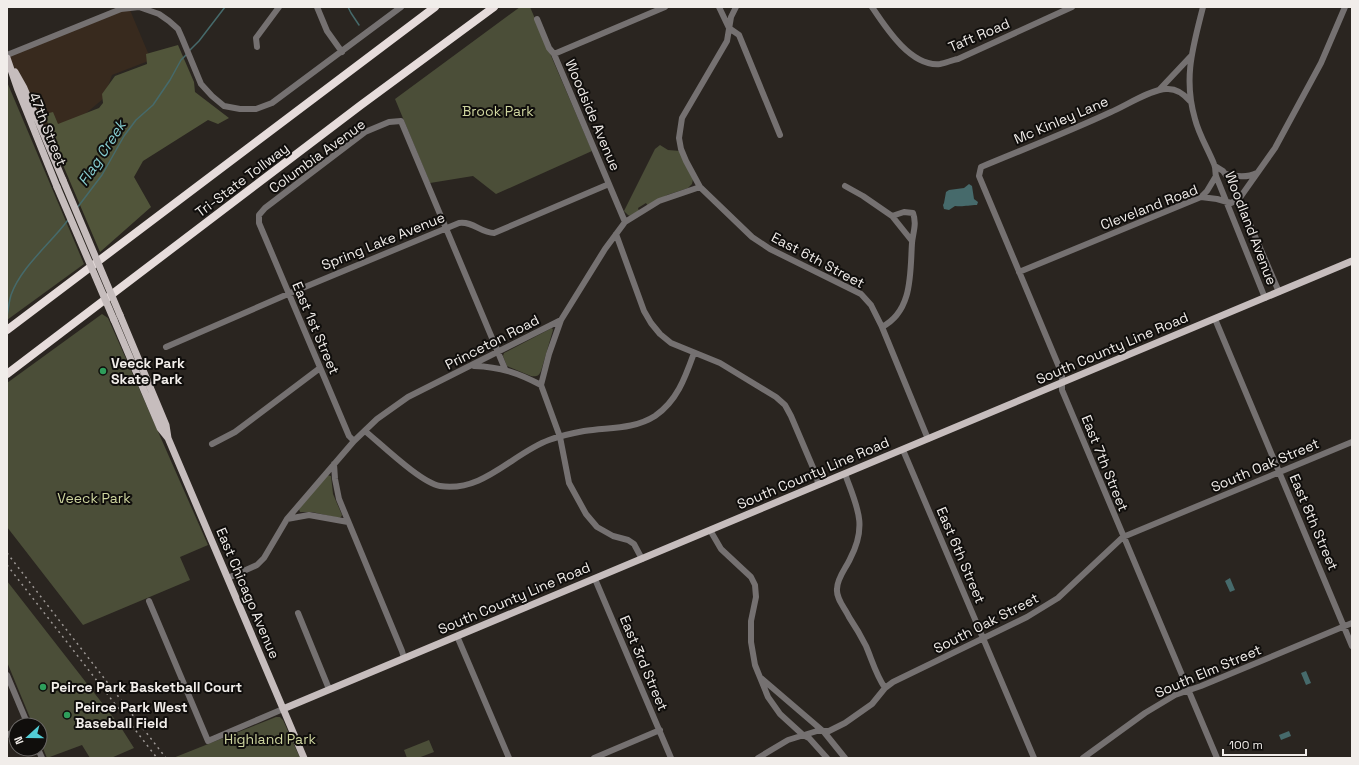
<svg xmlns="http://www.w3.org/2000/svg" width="1359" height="765" font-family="'Space Grotesk',sans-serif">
	<rect width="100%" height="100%" fill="#2a2520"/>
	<!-- commercial -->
	<path fill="#382a1e" d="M130,10L151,60L112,75L104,98L50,144L8,57L121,11Z"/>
	<!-- green -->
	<path fill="#4b4e38" d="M520,7H530L592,151L496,194L473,176L430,183L395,99Z
		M7,82L84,264L7,320Z
		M660,145L668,150L680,151L693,179L692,184L688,188L667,195L648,206L646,203L638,208L639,211L630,216L628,215L624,211L655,149Z
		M102,314L108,318L208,545L180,557L190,580L83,625L7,527V383Z
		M552,328L553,330L541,371C539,376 536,377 531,376L507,366L503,356L504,353Z
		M327,475L331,476L333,494L342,515L341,517L339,518L312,512H300L299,509Z
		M7,581L120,726L134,748L111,758H90L82,745L47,758L40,741V725H33L7,662Z
		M276,717H280L283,720L300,758H173Z
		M429,740L434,752L418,758H407L404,750Z"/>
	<!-- forest -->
	<path fill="#51553a" d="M178,45L194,82L195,92L229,118L218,124L208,120L143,161L134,177L151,207L100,252L54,144L45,114L53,112L58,124L99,108L103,103L102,94L115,76L147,64L146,54Z"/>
	<!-- water -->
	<path fill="#466a6b" d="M969,184L972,186L974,199L978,202L977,205C968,205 964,207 955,206L949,210L944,209L943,205L944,203L946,192L949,190L964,188Z
		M1230,578L1235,590L1230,592L1225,581Z
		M1306,671L1311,683L1306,685L1301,673Z
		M1289,731L1291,736L1281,740L1279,735Z"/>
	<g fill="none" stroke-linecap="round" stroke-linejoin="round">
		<!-- stream -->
		<path stroke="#466a6b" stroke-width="1.5" d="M348,7L351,13L359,25
			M189,51L199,41L225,7
			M77,208L102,175L124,136L136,120L153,105L170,80L181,60L187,54
			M7,317C8,310 9,302 11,295C21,267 50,244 68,220"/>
		<!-- minor -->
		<path stroke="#757171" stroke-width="6" d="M317,7L327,31L342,52
			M719,7L729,28L739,35L780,135
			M736,7L731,17L727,41L682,118L679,138L681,149L686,161L700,187L752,237L770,249L861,294L871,305L882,327L928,439
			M872,7C886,28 911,67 940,64C946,63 952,60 958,59L1072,7
			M1203,7C1193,47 1183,78 1195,119C1199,135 1208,149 1214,164C1216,168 1215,173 1216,176L1265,298
			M537,19L549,48L554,54L625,222
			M257,47L256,38L279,7
			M554,54L665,7
			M7,55L121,9L139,7L159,14L169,21L178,29L182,38L201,84L212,96L224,106L240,109H256L272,103L401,7
			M1159,90L1191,56
			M1190,101C1184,94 1176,88 1166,89C1152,89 1125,106 1111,112C1068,132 1024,149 981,167L979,176L1062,374V390L1217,758
			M1215,166L1223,171L1233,185L1279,292
			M1226,174C1237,177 1247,178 1257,173
			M845,186L863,196L892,216L912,241
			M1201,197L1207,191L1216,176
			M616,234L644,311L651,323L660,334L671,343L720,363L776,397L785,405L791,416L817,477L818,485
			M1019,272L1201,197L1217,199L1231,203L1239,199L1275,148L1321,63L1345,7
			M1215,319L1352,646
			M561,320L549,354L541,385L560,437L569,483L586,514L597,527L613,536L628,540L634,544L642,559
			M882,327C913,311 910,273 912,243C913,232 917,224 913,213L904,212L892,216
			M166,347L288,294L459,223C473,221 481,233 494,233L609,184
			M474,366C501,367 518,373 541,385
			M365,431C381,444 421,483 440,486C483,493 513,453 549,440C560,436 573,433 584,431C608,427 633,430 655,416C677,401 685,378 694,353
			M354,441L349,436L259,223V215L265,208L365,132L389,122L401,121L505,369
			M212,444L235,432L320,368
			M903,450L1034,758
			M334,464L335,479L339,499L402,651L404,658
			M845,474C857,507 868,525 850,559C846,568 837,578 837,589C836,599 845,608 849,617C855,626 861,636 866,646C872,660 876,675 885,688
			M287,519L354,441L377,419L408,397L561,320L605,249L625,222L659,201L700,187
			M710,530L721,549L751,577L755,585L756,597L751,621V642L755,665L768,697L780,714L803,735L809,738L827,758
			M228,578L257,565L264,558L287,519L309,515L348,522
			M595,579L671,758
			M149,601L208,741L283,709
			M298,613L329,689
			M457,636L509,758
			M7,675L28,725
			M761,678L824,732L845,758
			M7,735L16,731
			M38,749L42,758
			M594,758L660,730
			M758,758L788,740L817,731H829L845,723L872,704L885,688L893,682L1027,617L1058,598L1123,537L1352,442
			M1083,758L1145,713L1175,695L1201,686L1352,623"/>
		<!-- major -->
		<path stroke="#c6bdbd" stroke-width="7" d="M7,58L18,90L57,187
			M15,72L24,88L63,180
			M120,315L166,425L168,438
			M114,320L160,428L168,438L304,758
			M283,709L1352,261"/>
		<!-- highway -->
		<path stroke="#e6dcdb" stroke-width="8" d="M7,330L435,7
			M7,374L361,105L494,7"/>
		<!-- rail -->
		<path stroke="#9c9794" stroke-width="1.5" stroke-dasharray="2 4" stroke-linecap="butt" d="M7,553L166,758
			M7,565L157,758"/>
		<!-- major-bridge -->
		<path stroke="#c6bdbd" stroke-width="7" d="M63,180L120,315
			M57,187L114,320"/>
	</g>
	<!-- markers -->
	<g fill="#2e9e5b" stroke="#100e0c" stroke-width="1.5">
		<circle cx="103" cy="371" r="4"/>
		<circle cx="43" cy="687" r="4"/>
		<circle cx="67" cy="715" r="4"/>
	</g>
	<g text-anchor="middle" stroke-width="4" stroke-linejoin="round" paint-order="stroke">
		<!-- street labels -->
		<g font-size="14" fill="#f1edea" stroke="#100e0c">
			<text transform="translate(979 35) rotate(-23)" y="5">Taft Road</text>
			<text transform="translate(593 115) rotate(67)" y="5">Woodside Avenue</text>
			<text transform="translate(1061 120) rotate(-23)" y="5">Mc Kinley Lane</text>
			<text transform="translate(48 129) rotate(68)" y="5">47th Street</text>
			<text transform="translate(317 156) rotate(-36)" y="5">Columbia Avenue</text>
			<text transform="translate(242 180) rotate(-37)" y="5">Tri-State Tollway</text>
			<text transform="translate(1149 207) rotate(-21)" y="5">Cleveland Road</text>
			<text transform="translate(1251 228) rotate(69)" y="5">Woodland Avenue</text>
			<text transform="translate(383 241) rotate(-22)" y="5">Spring Lake Avenue</text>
			<text transform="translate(818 260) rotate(28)" y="5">East 6th Street</text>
			<text transform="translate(316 328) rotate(67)" y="5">East 1st Street</text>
			<text transform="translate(492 342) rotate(-27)" y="5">Princeton Road</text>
			<text transform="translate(1112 348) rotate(-23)" y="5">South County Line Road</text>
			<text transform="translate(1105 463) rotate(68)" y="5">East 7th Street</text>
			<text transform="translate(1265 465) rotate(-23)" y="5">South Oak Street</text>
			<text transform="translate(813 473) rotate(-23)" y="5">South County Line Road</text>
			<text transform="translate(1314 522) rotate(67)" y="5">East 8th Street</text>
			<text transform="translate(961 555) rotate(67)" y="5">East 6th Street</text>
			<text transform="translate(248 593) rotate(67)" y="5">East Chicago Avenue</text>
			<text transform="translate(514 598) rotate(-23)" y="5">South County Line Road</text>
			<text transform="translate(986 623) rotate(-27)" y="5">South Oak Street</text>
			<text transform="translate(644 663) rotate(67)" y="5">East 3rd Street</text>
			<text transform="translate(1208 671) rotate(-23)" y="5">South Elm Street</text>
		</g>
		<!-- park labels -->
		<g font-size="14" fill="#ced59f" stroke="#100e0c">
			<text x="498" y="116">Brook Park</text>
			<text x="94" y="503">Veeck Park</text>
			<text x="270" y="744">Highland Park</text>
		</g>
		<!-- poi labels -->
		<g font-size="14" font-weight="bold" fill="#f1edea" stroke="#100e0c" text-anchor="start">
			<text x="111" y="368">Veeck Park<tspan x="111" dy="16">Skate Park</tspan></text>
			<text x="51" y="692">Peirce Park Basketball Court</text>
			<text x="75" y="712">Peirce Park West<tspan x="75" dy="16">Baseball Field</tspan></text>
		</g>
		<!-- water labels -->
		<g font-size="15" font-style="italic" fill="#86cdd0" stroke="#100e0c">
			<text transform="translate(102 153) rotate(-57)" y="5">Flag Creek</text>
		</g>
	</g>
	<!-- border -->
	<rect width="1359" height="765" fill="none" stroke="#f1edea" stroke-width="16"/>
	<!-- north arrow -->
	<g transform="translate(28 737) rotate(249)"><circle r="19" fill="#100e0c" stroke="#6a6765"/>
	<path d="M0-3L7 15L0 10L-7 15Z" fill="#51ccd5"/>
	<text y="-6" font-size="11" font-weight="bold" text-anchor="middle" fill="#f1edea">N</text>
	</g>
	<!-- scale -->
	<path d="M1223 749v6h83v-6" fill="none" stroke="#f1edea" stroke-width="2"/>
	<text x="1229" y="749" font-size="12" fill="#f1edea" stroke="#100e0c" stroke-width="3" paint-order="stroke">100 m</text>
</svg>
